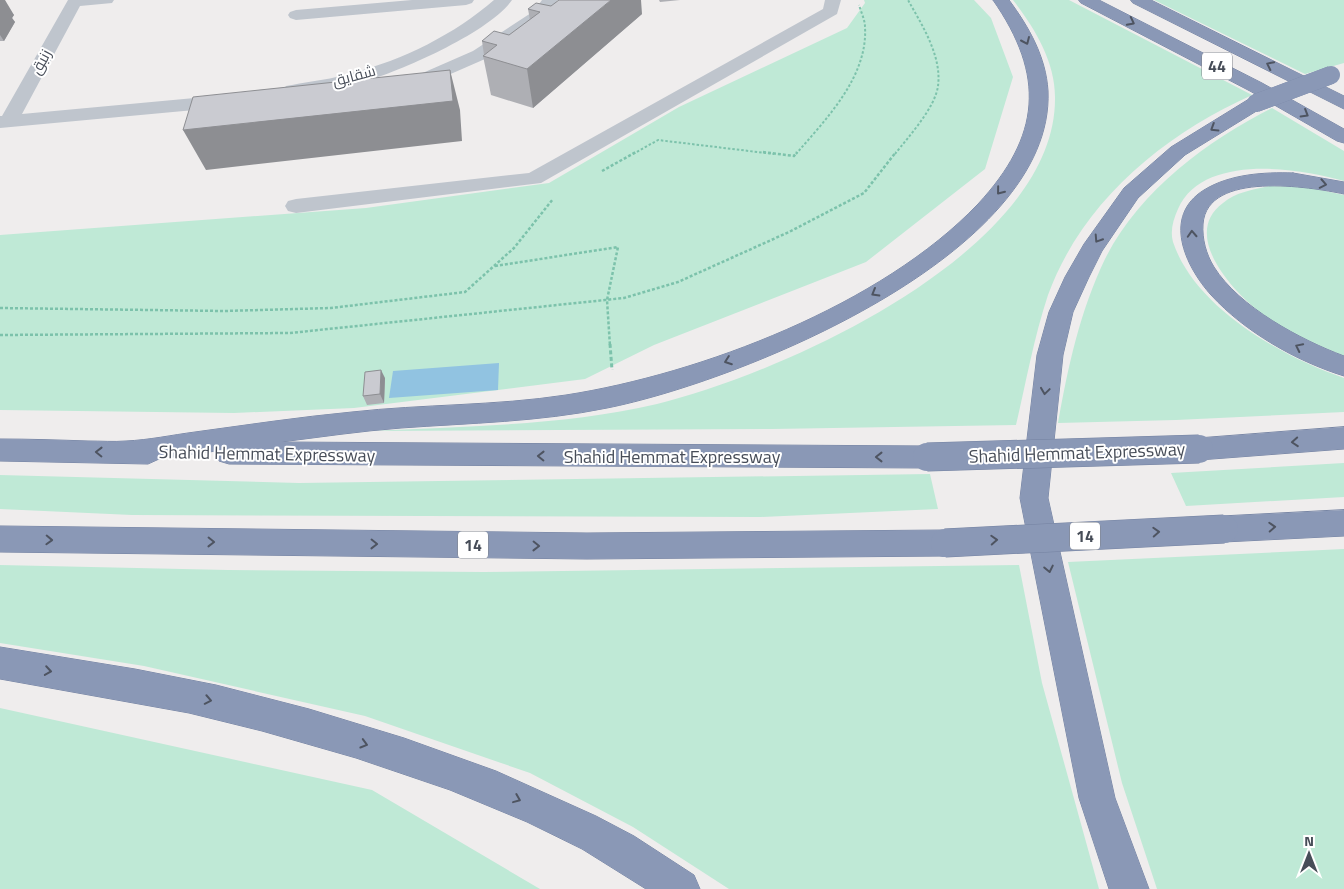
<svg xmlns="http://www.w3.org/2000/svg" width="1344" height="889" font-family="'Titillium Web',Cairo,sans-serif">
	<rect width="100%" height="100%" fill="#efeded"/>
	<!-- green -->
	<path fill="#bfe9d6" d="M864,0H974L991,18L1013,77L985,169L866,262L654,345L585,379L354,408L234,413L0,410V235L366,208L549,183L679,107L847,28L865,3Z
		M1013,0H1069L1252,95C1163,135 1082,202 1048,295C1034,337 1026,382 1016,425L772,429L370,431C465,426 563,426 657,404C784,373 1057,251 1055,97C1055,61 1034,27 1013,0Z
		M1154,0H1344V63L1305,74Z
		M1272,108L1344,151V181C1297,167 1202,154 1178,209C1173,220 1170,231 1173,242C1195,308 1282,357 1344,378V412L1176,420L1058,423C1068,367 1080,311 1105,259C1139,191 1207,141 1272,108Z
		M1269,186L1307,187L1344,195V356C1318,345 1292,334 1269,319C1238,298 1178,236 1223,203C1236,192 1252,190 1269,186Z
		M1344,463V497L1186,506L1171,473Z
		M930,474L938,509L761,517L132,515L0,509V475L299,483Z
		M1344,549V889H1157L1122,783L1068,562Z
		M0,565L228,570L484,572L1019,565L1042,683L1099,889H729L633,827L530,773L365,716L144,666L0,643Z
		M0,708L372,790L540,889H0Z"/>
	<!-- water -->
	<path fill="#91c3e1" d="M499,363L498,390L389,398L393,371Z"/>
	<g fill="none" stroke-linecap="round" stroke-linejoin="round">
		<defs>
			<path id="highway" d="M993,0H1009C1029,27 1046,57 1048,91C1055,255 738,382 607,408C539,422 470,423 401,428C361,431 321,437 281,442L927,446L937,449L941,457L937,465L927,468L229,464L219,461L216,451L159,459L148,464L0,461V439C29,439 59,440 88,441C101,441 114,442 126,441C149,440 172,435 195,432C247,425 299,417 352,412C423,404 495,406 566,395C701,374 882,305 978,204C1041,136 1046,76 993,0Z
				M1079,0H1099L1262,83L1344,129V143L1337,141L1250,91L1081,3Z
				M1131,0H1151L1344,96V109L1133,3Z
				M1256,97L1263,99L1265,103L1263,107L1185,155L1138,198L1102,251L1089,277L1073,312L1063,355L1048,498L1115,798L1149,889H1109L1079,798L1020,498L1037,355L1049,312L1065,277L1084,244L1124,188L1171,147L1249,99Z
				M1293,173L1344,182V194C1311,187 1207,170 1203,224C1202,239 1206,254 1214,267C1239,307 1301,340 1344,356V376C1296,361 1245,332 1211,295C1185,266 1162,216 1204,190C1230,174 1264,172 1293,173Z
				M1344,427V449L1199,460L1189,457L1185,449L1189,441L1199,438Z
				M1344,510V536L1224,542L1213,538L1209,529L1213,520L1224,516Z
				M0,526L587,533L945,530L956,534L960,543L956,552L945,556L587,559L0,552Z
				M0,647L135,669L216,685L309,709L404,738L496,771L596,816L634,836L694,875L700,889H646L582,849L527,822L450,790L356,758L262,731L189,713L0,679Z"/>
		</defs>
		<!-- highway casing -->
		<use href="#highway" stroke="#7583a2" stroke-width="1"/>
		<!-- path-far2 -->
		<path stroke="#7cc2ab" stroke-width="2" stroke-dasharray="2.5 2" stroke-linecap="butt" d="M633,154L658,140L774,154
			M796,154C826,119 868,77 865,27C865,20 861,12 859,5
			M895,154C909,136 935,108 938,86C942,56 922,25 908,0"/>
		<!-- path-far1 -->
		<path stroke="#7cc2ab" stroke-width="2.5" stroke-dasharray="3 2" stroke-linecap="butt" d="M763,152L794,156L797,152
			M602,171L636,152
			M495,266L618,247L607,300L610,346
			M0,308L224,311L331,308L465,292L514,248L553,199
			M0,335L290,333L624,298L678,282L789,232L864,193L896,152"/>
		<!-- path -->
		<path stroke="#7cc2ab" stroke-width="3" stroke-dasharray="4 2.5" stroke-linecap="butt" d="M610,344L612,370"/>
		<!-- street -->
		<path fill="#bfc5cd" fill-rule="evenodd" d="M68,0H114L112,3L80,6L22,114L227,95L234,97L236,101L234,105L227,107L0,128V116H2Z
			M412,0H474L472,3L466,5L296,20L290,18L288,15L290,12L296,10Z
			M494,0H512C490,32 401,71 363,82C340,88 316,91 292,95L286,94L283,90L286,86L292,85C312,81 333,79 352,73C403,60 455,34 494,0Z
			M542,0H558L546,17L485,59L414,90L408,91L402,90L399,86L402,82L473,51L534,11Z
			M825,0H841L837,14L541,183L296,213L288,211L285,206L288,201L296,199L529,173L823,9Z"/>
		<!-- highway -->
		<use href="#highway" fill="#8a98b6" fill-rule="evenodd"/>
		<defs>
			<path id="highway-bridge-far1" d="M1256,103L1331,75"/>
			<path id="highway-bridge" d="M927,457L1199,449
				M945,543L1224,529"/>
		</defs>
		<!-- highway-bridge-far1 casing -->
		<use href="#highway-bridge-far1" stroke="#7583a2" stroke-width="18" stroke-linecap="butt"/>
		<!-- highway-bridge casing -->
		<use href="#highway-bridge" stroke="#7583a2" stroke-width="29" stroke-linecap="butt"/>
		<!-- highway-bridge-far1 -->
		<use href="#highway-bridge-far1" stroke="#8a98b6" stroke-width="18"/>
		<!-- highway-bridge -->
		<use href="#highway-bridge" stroke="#8a98b6" stroke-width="28"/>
	</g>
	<!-- wall -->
	<path fill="#aeafb4" d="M0,0L14,15L12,18L15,22L4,41H0Z
		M659,0H680L660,2Z
		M551,6L642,14L533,108L491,95L483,56L484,55L482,41L509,35L530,20L528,9Z
		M385,378L384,403L367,405L363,396Z"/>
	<!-- shaded-wall -->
	<path fill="#8d8e92" d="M0,0H5L14,15L12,18L15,22L4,41L0,35Z
		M611,0H641L642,14L533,108L527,69Z
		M450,70L460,110L462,141L206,170L183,130Z
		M381,370L385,378L384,403L380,394Z"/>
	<!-- building -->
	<path fill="#cacbd1" stroke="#8d8e92" d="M559,0H611L527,69L483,56L497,45L482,41L494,31L509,35L540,12L528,9L536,3L551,6Z
		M450,70L453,101L183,130L193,97Z
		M381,370L380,394L363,396L365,372Z"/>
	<!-- one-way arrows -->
	<defs><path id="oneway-chevron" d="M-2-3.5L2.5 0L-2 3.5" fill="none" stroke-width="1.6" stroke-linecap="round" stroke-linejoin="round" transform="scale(1.25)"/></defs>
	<g stroke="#4e5461">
		<use href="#oneway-chevron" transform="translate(1131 22) rotate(27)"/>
		<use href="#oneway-chevron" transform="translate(1026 41) rotate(66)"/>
		<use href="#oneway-chevron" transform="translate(1270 65) rotate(-154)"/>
		<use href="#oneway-chevron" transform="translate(1305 114) rotate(31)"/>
		<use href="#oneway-chevron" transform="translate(1214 128) rotate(148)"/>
		<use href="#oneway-chevron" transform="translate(1323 184) rotate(11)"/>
		<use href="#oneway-chevron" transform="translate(1000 191) rotate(129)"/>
		<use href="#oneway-chevron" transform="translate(1192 234) rotate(-93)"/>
		<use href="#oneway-chevron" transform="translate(1098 239) rotate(123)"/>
		<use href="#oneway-chevron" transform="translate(875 293) rotate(150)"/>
		<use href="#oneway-chevron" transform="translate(1299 347) rotate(-154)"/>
		<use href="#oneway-chevron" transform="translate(728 361) rotate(160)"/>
		<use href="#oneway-chevron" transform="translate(1045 391) rotate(98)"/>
		<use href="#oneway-chevron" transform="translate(1295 442) rotate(176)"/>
		<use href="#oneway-chevron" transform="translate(99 452) rotate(-179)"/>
		<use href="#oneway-chevron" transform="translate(541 456) rotate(-179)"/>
		<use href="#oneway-chevron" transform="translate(879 457) rotate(-180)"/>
		<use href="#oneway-chevron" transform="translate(1272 527) rotate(-3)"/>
		<use href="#oneway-chevron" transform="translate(1156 532) rotate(-3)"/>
		<use href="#oneway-chevron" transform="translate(49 540) rotate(2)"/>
		<use href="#oneway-chevron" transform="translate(994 540) rotate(-3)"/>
		<use href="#oneway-chevron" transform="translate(211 542) rotate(1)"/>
		<use href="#oneway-chevron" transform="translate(374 544) rotate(1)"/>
		<use href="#oneway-chevron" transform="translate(536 546) rotate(1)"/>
		<use href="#oneway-chevron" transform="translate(1049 569) rotate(78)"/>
		<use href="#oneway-chevron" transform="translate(48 671) rotate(9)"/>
		<use href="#oneway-chevron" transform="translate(208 700) rotate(11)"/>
		<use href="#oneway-chevron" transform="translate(364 744) rotate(16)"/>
		<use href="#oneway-chevron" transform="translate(517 799) rotate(22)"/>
	</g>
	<g text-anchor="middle" stroke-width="4" stroke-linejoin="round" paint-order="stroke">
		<!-- far-street labels -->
		<g font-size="15" fill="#474d58" stroke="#fff">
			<text transform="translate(41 62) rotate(-61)" y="5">زنبق</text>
			<text transform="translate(354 76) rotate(-15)" y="5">شقایق</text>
		</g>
		<!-- shield labels -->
		<g fill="#fff" stroke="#7e828a" stroke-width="1">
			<rect x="1202" y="52.5" width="30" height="27" rx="4"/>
			<rect x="1070" y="522.5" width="30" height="27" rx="4"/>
			<rect x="458" y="531.5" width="30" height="27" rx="4"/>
		</g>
		<g font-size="16" font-weight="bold" fill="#474d58">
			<text x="1217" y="72">44</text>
			<text x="1085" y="542">14</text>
			<text x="473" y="551">14</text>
		</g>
		<!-- street labels -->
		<g font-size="18" fill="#474d58" stroke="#fff">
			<text transform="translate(1077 453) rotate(-2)" y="6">Shahid Hemmat Expressway</text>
			<text transform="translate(267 454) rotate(1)" y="6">Shahid Hemmat Expressway</text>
			<text x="672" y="463">Shahid Hemmat Expressway</text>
		</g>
	</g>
	<!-- north arrow -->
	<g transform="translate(1309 854)" stroke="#ffffff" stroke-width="4" paint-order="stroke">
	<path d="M0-4L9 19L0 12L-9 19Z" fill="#474d58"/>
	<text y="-8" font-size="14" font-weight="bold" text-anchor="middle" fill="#474d58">N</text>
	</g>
</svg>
